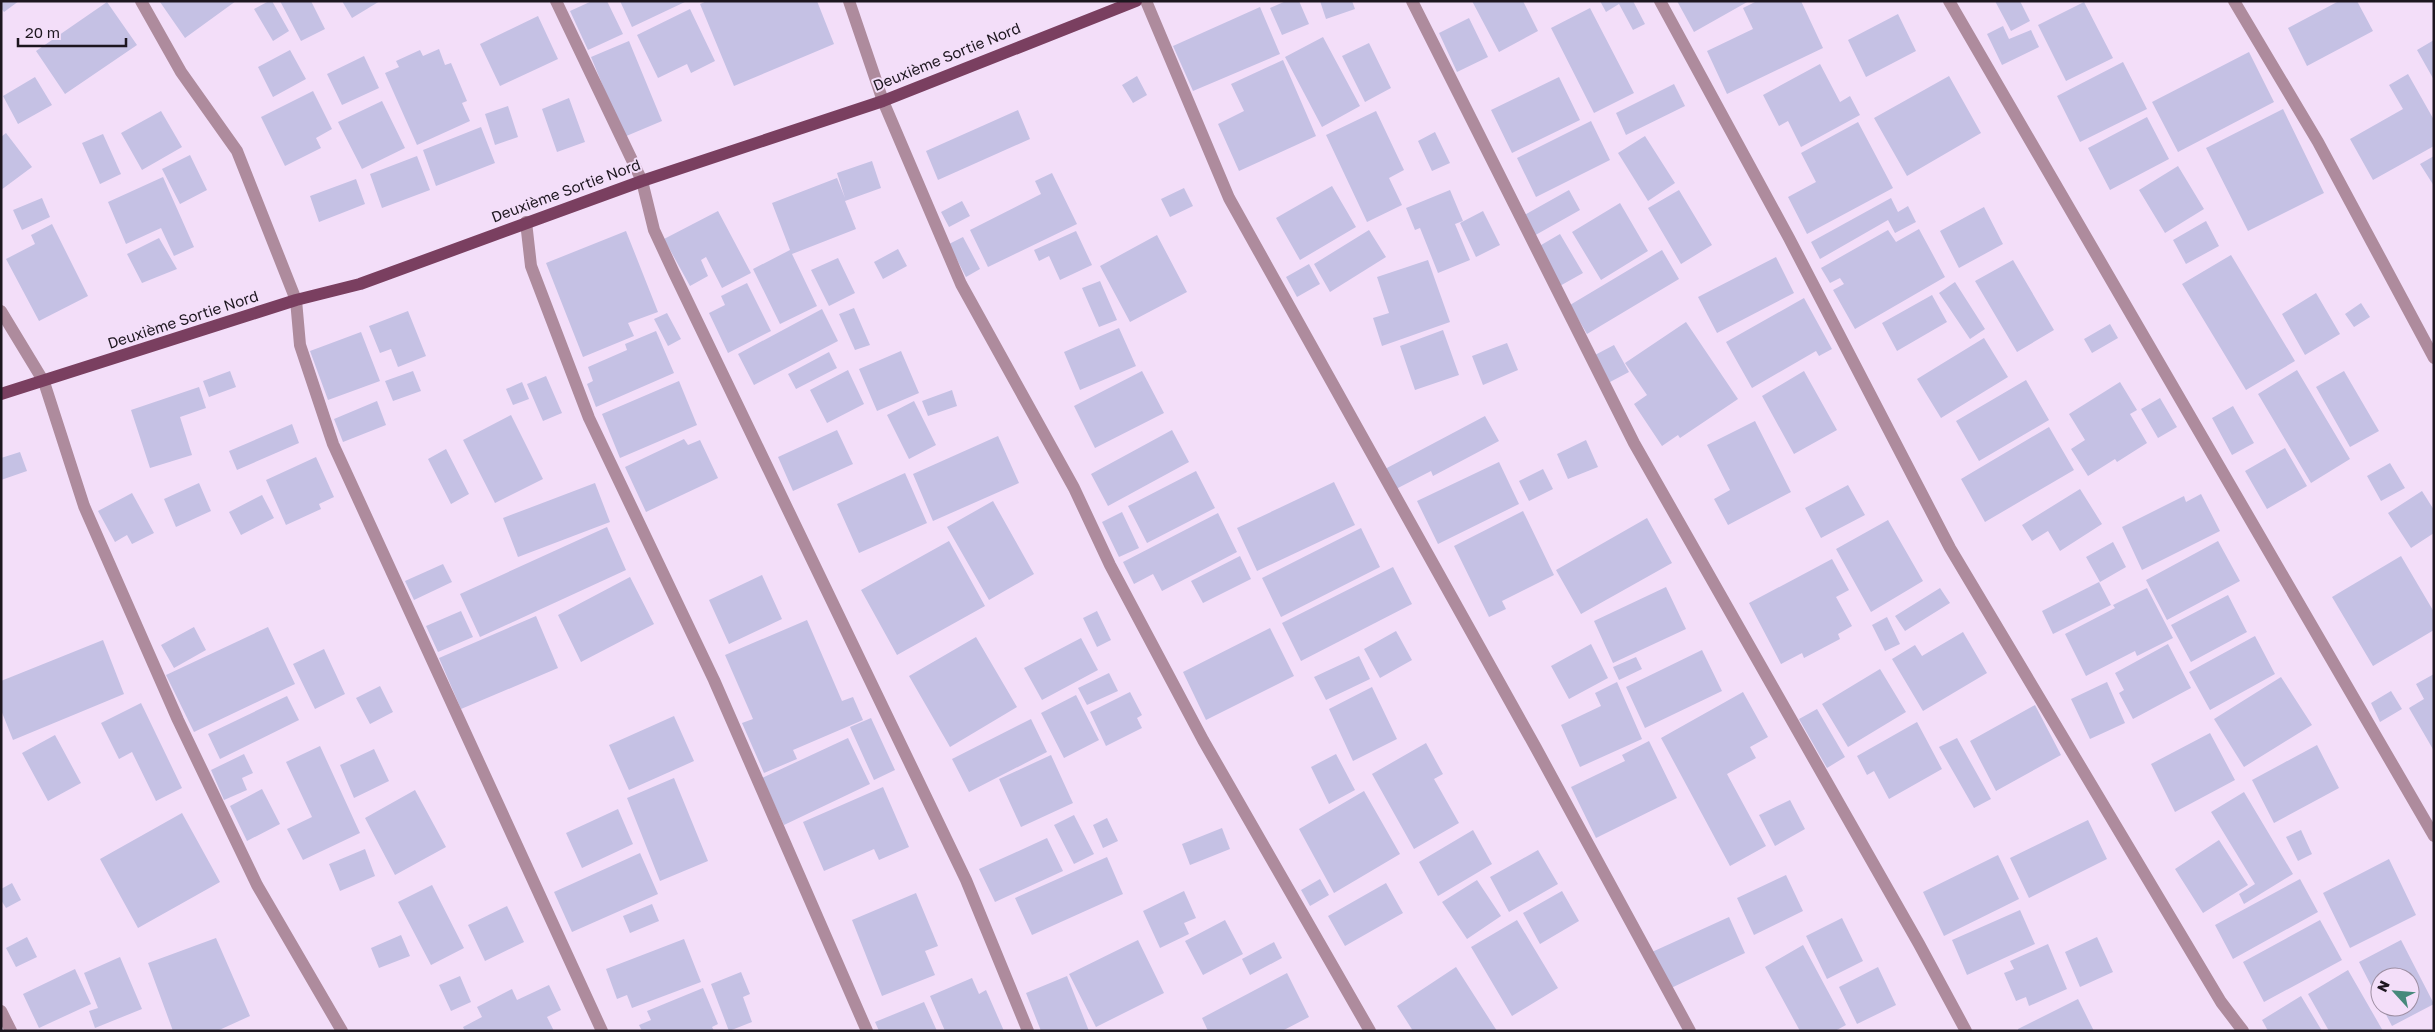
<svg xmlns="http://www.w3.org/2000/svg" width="2435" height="1032" font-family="'Golos Text',sans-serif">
	<rect width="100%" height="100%" fill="#f3def9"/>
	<!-- building -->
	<path fill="#c5c1e4" d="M1,1H19L4,12L1,8Z
		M236,1L185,38L160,2L161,1Z
		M269,1H272L289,31L273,41L254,9Z
		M280,1H311L325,29L301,41Z
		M342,1H380L352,18Z
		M592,1H607L623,34L588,50L570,11Z
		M620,1H687L632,27Z
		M707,1H817L834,44L734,86L700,4Z
		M1286,1H1299L1309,24L1282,35L1270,8Z
		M1320,1H1352L1355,9L1326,19Z
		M1472,1H1523L1538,31L1499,52Z
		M1600,1H1633L1645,24L1633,30L1619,4L1606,12Z
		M1677,1H1749L1694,32Z
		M1757,1H1801L1823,48L1727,94L1707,51L1753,29L1743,8Z
		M1995,1H2020L2030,21L2011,31Z
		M2339,1H2357L2373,31L2307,66L2288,28Z
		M107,2L137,45L65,94L36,51Z
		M2084,2L2113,58L2066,81L2038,25Z
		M1260,7L1280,54L1193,91L1173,46Z
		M1590,8L1634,93L1594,113L1551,28Z
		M690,9L715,61L691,73L687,64L658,78L637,35Z
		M1898,14L1916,51L1866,77L1848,40Z
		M538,16L558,59L500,86L480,44Z
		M1469,18L1488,57L1457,72L1439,33Z
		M2003,26L2009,39L2031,30L2039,47L2002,65L1987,34Z
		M1323,37L1360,106L1322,127L1285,57Z
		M2434,40V80L2417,50Z
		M629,41L662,121L624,137L591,57Z
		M1369,43L1391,88L1365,102L1342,56Z
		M439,49L445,65L451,63L467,101L462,103L470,121L417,145L385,73L399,67L396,61L420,50L423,56Z
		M290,50L306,79L273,97L258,67Z
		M2249,52L2274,102L2178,152L2152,102Z
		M364,56L379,88L342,105L327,74Z
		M1283,60L1316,136L1239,171L1218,124L1244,111L1231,84Z
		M2123,62L2147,109L2080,142L2057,96Z
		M1820,64L1840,102L1850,96L1860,115L1801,147L1788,121L1779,126L1763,95Z
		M2408,74L2434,120V146L2373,180L2350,139L2403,109L2389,85Z
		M1137,76L1147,95L1133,103L1122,85Z
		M1949,76L1981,133L1907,176L1874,118Z
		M35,77L52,105L18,124L3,96Z
		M1559,77L1580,120L1512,153L1491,110Z
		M1674,84L1685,106L1626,135L1616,113Z
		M313,91L332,129L316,138L321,148L285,166L261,117Z
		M569,98L585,142L557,152L542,109Z
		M382,101L405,148L362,169L338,122Z
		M508,106L518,137L495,145L485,114Z
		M2283,109L2324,193L2248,231L2206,148Z
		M1018,110L1030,139L938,180L926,151Z
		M161,111L182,147L142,170L121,133Z
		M1376,111L1404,170L1389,178L1402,205L1367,222L1326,135Z
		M2147,117L2169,159L2110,190L2088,148Z
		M1591,121L1610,160L1536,197L1517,158Z
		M1858,122L1893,188L1807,234L1788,197L1816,182L1801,153Z
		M481,127L495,163L436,186L423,150Z
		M1435,132L1450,163L1432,171L1418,141Z
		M6,133L32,167L1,190V137Z
		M103,134L121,174L100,184L82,143Z
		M1645,136L1675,183L1648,201L1618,153Z
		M190,155L207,190L180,204L162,169Z
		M417,156L430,190L382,208L370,174Z
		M2434,156V186L2420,164Z
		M872,161L881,188L845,201L856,229L792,254L817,306L780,324L753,269L790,250L772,203L837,178L845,198L837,173Z
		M2178,166L2204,209L2165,233L2139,190Z
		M1052,173L1077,224L988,267L970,230L1041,194L1035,181Z
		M163,177L194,247L174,256L161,228L126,244L108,202Z
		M356,179L365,204L319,222L310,196Z
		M1332,186L1356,227L1300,260L1276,218Z
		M1184,188L1193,206L1170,217L1161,199Z
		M1450,190L1463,221L1455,224L1470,260L1438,273L1420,228L1415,230L1406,208Z
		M1569,190L1580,210L1532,237L1521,217Z
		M1679,190L1712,245L1681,264L1648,208Z
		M42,198L50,217L22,230L13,210Z
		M1891,198L1898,212L1908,206L1916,222L1895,233L1888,220L1820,259L1811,242Z
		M962,201L970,216L949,227L941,212Z
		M1620,203L1648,251L1601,280L1572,232Z
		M1984,207L2003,244L1959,268L1940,231Z
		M718,211L751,273L722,288L706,257L701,260L708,276L690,286L664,239Z
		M1483,211L1500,245L1476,257L1460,223Z
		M2206,221L2219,246L2186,264L2173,240Z
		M52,224L88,296L39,321L6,259L35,244L31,235Z
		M1919,229L1945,277L1855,329L1833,290L1844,284L1840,278L1830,283L1821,268L1888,230L1896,242Z
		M1369,230L1386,257L1330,292L1314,264Z
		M626,231L658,312L628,323L634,336L583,357L546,263Z
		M1076,231L1092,265L1060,280L1049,256L1039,261L1034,250Z
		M1560,234L1583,273L1558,287L1536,248Z
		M1157,235L1187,292L1130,322L1100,266Z
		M963,237L980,269L966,277L949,244Z
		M159,238L177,269L142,283L127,254Z
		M898,249L907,266L883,279L874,262Z
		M1662,250L1679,279L1587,334L1570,305Z
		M2231,255L2295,361L2246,390L2182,284Z
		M1776,257L1794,293L1717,333L1698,297Z
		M838,258L855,293L829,306L811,270Z
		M1428,260L1450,322L1382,346L1373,318L1389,313L1377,277Z
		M2013,260L2054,330L2017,352L1975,281Z
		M1309,264L1320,284L1297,297L1286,277Z
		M1100,281L1117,320L1099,327L1082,288Z
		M1955,282L1985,329L1970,339L1939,293Z
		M747,283L771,331L728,353L709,313L725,305L721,296Z
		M2316,293L2340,334L2305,355L2282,314Z
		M1932,295L1947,322L1897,351L1882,323Z
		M1804,298L1832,349L1819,356L1816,351L1752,388L1726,342Z
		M2361,303L2370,317L2354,327L2345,314Z
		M854,308L870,345L855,350L839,314Z
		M822,309L838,341L754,385L738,354Z
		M408,311L426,356L398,367L391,349L380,353L369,326Z
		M667,313L681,339L668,346L654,319Z
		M1686,322L1738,399L1680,438L1678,435L1662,446L1634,404L1647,395L1625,363Z
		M2110,324L2118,338L2092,353L2084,339Z
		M1119,328L1136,366L1080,390L1064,352Z
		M1443,330L1459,375L1415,390L1400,346Z
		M656,331L674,373L596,407L587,384L593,381L588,367L627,350L625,344Z
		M361,332L380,381L328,400L310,351Z
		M1984,338L2008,377L1941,418L1917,379Z
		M1507,343L1518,370L1483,385L1472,356Z
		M1614,345L1629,372L1610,382L1595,355Z
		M901,351L919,393L877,411L859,369Z
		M829,352L837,368L796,389L788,374Z
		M848,370L864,404L827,423L810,390Z
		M2297,370L2350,459L2311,483L2258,394Z
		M230,371L236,387L209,397L203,381Z
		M413,371L421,391L393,401L385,381Z
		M1142,371L1164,413L1095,448L1074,406Z
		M1804,371L1837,430L1794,454L1762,396Z
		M2344,371L2379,431L2350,447L2316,387Z
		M546,376L562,413L543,421L527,384Z
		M2026,380L2049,420L1979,461L1956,421Z
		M679,381L697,425L620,458L602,414Z
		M522,382L529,399L513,405L506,389Z
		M2120,382L2137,410L2130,414L2147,443L2117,462L2115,459L2088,476L2071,449L2085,440L2069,414Z
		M199,387L206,408L180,417L192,455L150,468L131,410Z
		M952,390L957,406L928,416L922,401Z
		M2160,398L2177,427L2158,438L2141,409Z
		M377,401L386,425L343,442L334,419Z
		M914,401L936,445L909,459L887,415Z
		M2233,406L2254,443L2232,455L2212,418Z
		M511,415L543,479L495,503L463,440Z
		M1485,416L1499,441L1433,476L1431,471L1396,489L1385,469Z
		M1755,421L1791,492L1728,525L1714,499L1730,490L1707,445Z
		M292,424L299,443L237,470L229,451Z
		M2049,427L2074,470L1985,522L1961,479Z
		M837,430L853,464L793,491L778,457Z
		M1172,430L1189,462L1108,506L1091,474Z
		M998,436L1019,483L933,521L913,474Z
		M684,439L688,445L700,440L718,478L646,512L625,467Z
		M1586,440L1598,467L1568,479L1557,454Z
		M2285,448L2307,486L2267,509L2245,471Z
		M446,449L469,494L451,504L428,459Z
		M20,452L27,471L1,480V458Z
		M316,457L334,497L319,504L321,509L286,525L266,480Z
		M1499,462L1519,504L1438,544L1417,501Z
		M2390,463L2405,488L2381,501L2367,476Z
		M1543,469L1553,489L1529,501L1519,481Z
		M1196,471L1215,508L1147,543L1128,506Z
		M905,473L927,523L859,553L837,504Z
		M1334,482L1355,525L1257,571L1237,528Z
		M199,483L211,511L176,527L164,499Z
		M595,483L610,522L518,557L503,518Z
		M1848,485L1865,515L1821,538L1805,508Z
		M2080,489L2102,524L2060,551L2048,531L2032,541L2022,525Z
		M2422,491L2434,510V533L2411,548L2388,513Z
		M132,493L154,533L132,544L127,535L115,542L98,511Z
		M2201,494L2220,531L2142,570L2122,527L2184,496L2186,502Z
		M262,495L274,518L241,535L229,512Z
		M993,501L1034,574L989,600L947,527Z
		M1523,511L1554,575L1502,601L1506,609L1489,617L1454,546Z
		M1122,512L1139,548L1119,557L1102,522Z
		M1218,513L1237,552L1162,591L1153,574L1134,584L1123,562Z
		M1647,518L1672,563L1581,614L1556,570Z
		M1888,520L1923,581L1871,612L1836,549Z
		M607,527L626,570L480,637L460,594Z
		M1361,528L1380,567L1281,617L1262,578Z
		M949,541L985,606L897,655L861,590Z
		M2218,541L2240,581L2167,620L2146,580Z
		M2113,542L2126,567L2100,582L2086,557Z
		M1240,556L1251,579L1203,603L1191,581Z
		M2401,556L2434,612V630L2373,666L2332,597Z
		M1832,559L1849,590L1836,597L1852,626L1838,634L1840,639L1804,658L1802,653L1781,664L1749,603Z
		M443,564L452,582L414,600L405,581Z
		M1393,567L1412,604L1301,661L1282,623Z
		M762,575L782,619L729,644L709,600Z
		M630,577L654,624L581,662L558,615Z
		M2099,582L2111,605L2053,634L2042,611Z
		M1666,587L1686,629L1613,663L1594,621Z
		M1940,588L1950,603L1905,631L1895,616Z
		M2147,588L2173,638L2137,656L2135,651L2086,676L2065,634L2115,608L2113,605Z
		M2228,595L2247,632L2191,662L2171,625Z
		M461,611L473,637L438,652L426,626Z
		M1097,611L1111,640L1097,647L1083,618Z
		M536,616L558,668L461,709L439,658Z
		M1887,617L1900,644L1885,651L1872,625Z
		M807,620L842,701L853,697L863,720L793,750L797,759L764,773L742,723L753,719L725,655Z
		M194,627L206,650L174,668L161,645Z
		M268,627L295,684L194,732L166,675Z
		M1270,628L1294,676L1206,720L1183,672Z
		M1396,631L1412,660L1380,678L1364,649Z
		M1963,632L1987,673L1923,711L1892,659L1915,645L1922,656Z
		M2255,636L2275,674L2210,710L2189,672Z
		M976,637L1017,707L950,747L909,676Z
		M1081,638L1098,670L1042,700L1024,668Z
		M103,640L124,694L13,740L1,710V681Z
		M1591,644L1608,678L1569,699L1551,666Z
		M2168,644L2191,688L2133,719L2119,693L2124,690L2115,673Z
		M324,649L345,694L315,709L293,664Z
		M1702,650L1722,691L1645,728L1626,687Z
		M1359,656L1370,679L1326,700L1314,677Z
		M1636,657L1642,669L1619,680L1613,667Z
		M1880,669L1906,712L1848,747L1822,704Z
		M1109,673L1118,691L1087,705L1078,688Z
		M2434,674V751L2409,708L2424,699L2416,684Z
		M2281,677L2312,725L2244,767L2214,719Z
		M1617,682L1642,739L1580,767L1561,725L1601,706L1595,693Z
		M2107,682L2125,723L2090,739L2071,699Z
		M380,686L393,712L370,724L356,698Z
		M1372,687L1397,739L1353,761L1329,709Z
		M2391,691L2402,709L2380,722L2371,703Z
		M1130,692L1142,715L1137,718L1142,728L1106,746L1090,712Z
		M1743,692L1768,737L1750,747L1756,758L1727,774L1766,846L1730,866L1661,738Z
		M1076,695L1099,740L1064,758L1041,713Z
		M287,696L299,720L220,759L208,734Z
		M141,703L182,788L156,801L132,752L119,759L101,723Z
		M2035,705L2061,755L1996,791L1970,741Z
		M1817,709L1845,757L1827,768L1799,719Z
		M674,716L694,761L629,790L609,745Z
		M871,718L895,770L874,780L850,727Z
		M1031,719L1047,752L969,792L952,759Z
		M1917,722L1942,769L1889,799L1874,771L1867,775L1857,756Z
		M2210,733L2235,780L2175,812L2151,764Z
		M55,735L81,783L48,801L22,753Z
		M848,738L870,784L784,825L762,778Z
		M1957,738L1991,799L1974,808L1939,747Z
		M1649,741L1677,798L1596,838L1571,787L1625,761L1622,755Z
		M1426,743L1443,774L1434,779L1459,823L1414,849L1372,774Z
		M2317,745L2339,788L2274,823L2252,780Z
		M320,746L360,833L303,860L287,829L312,817L286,762Z
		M374,749L389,781L354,798L340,765Z
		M244,754L253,773L242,778L247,790L224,800L211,770Z
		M1336,754L1355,790L1329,804L1311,767Z
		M1051,755L1073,803L1021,827L999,779Z
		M674,778L708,861L660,881L627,798Z
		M883,787L909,847L879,860L874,849L824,871L803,822Z
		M262,789L280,824L247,841L230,806Z
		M415,790L446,847L395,875L365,818Z
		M1364,791L1400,854L1334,893L1299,829Z
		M2244,792L2293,874L2244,904L2239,894L2255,884L2211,812Z
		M1790,800L1805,829L1775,846L1759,815Z
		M618,809L633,844L582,868L566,833Z
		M182,813L220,882L138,928L100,859Z
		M1074,815L1094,854L1074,864L1054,825Z
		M1107,818L1118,841L1103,848L1093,825Z
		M2088,820L2107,859L2029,898L2010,858Z
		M1222,828L1230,849L1190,865L1182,844Z
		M1473,830L1492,864L1438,896L1419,862Z
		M2301,830L2312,854L2298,861L2286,837Z
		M1047,838L1063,871L995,902L979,869Z
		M2219,840L2248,885L2203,913L2175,869Z
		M365,849L375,876L340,891L329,864Z
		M1538,850L1558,884L1509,912L1490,877Z
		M640,853L658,894L572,932L554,892Z
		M1998,855L2019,899L1944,936L1923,892Z
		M1107,857L1123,894L1032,935L1015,898Z
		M2389,859L2416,915L2350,948L2323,893Z
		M1786,875L1803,911L1754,935L1737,898Z
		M1320,879L1329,895L1310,906L1301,890Z
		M2300,879L2318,912L2233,959L2215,925Z
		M1477,880L1501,916L1467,939L1442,902Z
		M12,883L21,900L6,908L1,900V889Z
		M1386,883L1403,913L1345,946L1328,916Z
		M432,885L464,948L431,965L398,902Z
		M1184,891L1196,918L1184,923L1189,934L1160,948L1143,911Z
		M1562,891L1579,921L1540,944L1523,913Z
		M916,893L938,946L925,951L935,975L882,996L852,920Z
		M652,904L659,921L630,933L623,916Z
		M507,906L524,942L485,961L468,925Z
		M2020,910L2035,944L1967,975L1952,940Z
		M1729,917L1745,953L1669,989L1652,952Z
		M1842,918L1863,961L1827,979L1806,936Z
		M1225,920L1243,954L1203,975L1185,941Z
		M1517,920L1558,988L1512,1016L1471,947Z
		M2320,920L2342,960L2264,1002L2243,962Z
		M401,935L410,956L379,968L371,948Z
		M27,937L37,957L16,967L6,948Z
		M2097,937L2113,972L2080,987L2065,952Z
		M216,938L250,1016L217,1031H173L148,963Z
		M684,939L701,982L632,1008L627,995L617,999L606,969Z
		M1138,940L1164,993L1096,1027L1069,974Z
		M2401,940L2434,1004L2392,1026L2382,1007H2410V977H2380V1003L2359,962Z
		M1274,942L1282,958L1250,975L1242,959Z
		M2048,944L2067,989L2029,1006L2026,997L2016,1001L2004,973L2014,969L2010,961Z
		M1803,945L1846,1025L1835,1031H1800L1765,967Z
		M120,957L142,1009L95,1028L89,1011L98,1008L84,973Z
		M1456,967L1497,1031H1413L1397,1006Z
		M1878,967L1896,1005L1857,1024L1839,987Z
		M75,969L91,1004L39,1028L23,994Z
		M2348,970L2383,1031H2329L2308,994Z
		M741,972L750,994L743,997L752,1022L729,1031L711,984Z
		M1287,973L1309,1017L1282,1031H1208L1202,1018Z
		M460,976L471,1002L451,1011L439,985Z
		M1067,976L1089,1031H1041L1026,993Z
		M972,978L979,994L986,990L1004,1031H945L930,996Z
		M549,985L561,1010L547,1017L554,1031H465L463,1027L482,1017L477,1007L512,989L517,1000Z
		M703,988L718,1024L712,1027L714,1031H642L639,1025L651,1020L647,1011Z
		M2301,996L2322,1031H2268L2262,1020Z
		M2078,999L2094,1031H2018V1029Z
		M924,1002L937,1031H879L875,1022Z"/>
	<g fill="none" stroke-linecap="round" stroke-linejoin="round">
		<!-- minor -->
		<path stroke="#ae8b9d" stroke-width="12" d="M141,1L181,72L237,151L296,300L300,345L333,444L602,1031
			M556,1L642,181L654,230L674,273L966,880L1028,1031
			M849,1L883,101L961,284L1074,488L1110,565L1203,740L1370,1031
			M1146,1L1229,198L1536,748L1690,1031
			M1412,1L1634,443L1919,944L1966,1031
			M1660,1L1789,238L1950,548L2221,1002L2243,1031
			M1949,1L2434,836
			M2234,1L2318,142L2434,358
			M526,222L531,266L589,418L714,680L867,1031
			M1,311L44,382L84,506L178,720L257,885L342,1031
			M1,1011L11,1031"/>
		<!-- primary -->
		<path stroke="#7a3f60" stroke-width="12" d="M1,394L296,300L360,284L642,181L883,101L1136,1"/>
	</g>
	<g text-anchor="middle" stroke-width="4" stroke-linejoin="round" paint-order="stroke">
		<!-- street labels -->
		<g font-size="15" fill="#1d161f" stroke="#f3def9">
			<text transform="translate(947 57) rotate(-22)" y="5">Deuxième Sortie Nord</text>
			<text transform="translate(566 191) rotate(-20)" y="5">Deuxième Sortie Nord</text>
			<text transform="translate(183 320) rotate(-18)" y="5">Deuxième Sortie Nord</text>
		</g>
	</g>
	<!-- border -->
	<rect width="2435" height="1032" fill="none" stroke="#1d161f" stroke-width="5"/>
	<!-- north arrow -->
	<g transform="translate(2395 992) rotate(296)"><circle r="24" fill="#f3def9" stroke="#9d8ea2"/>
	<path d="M0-4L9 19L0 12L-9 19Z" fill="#46897b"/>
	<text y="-8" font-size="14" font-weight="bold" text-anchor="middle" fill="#1d161f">N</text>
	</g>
	<!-- scale -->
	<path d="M18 38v8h108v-8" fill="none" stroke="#1d161f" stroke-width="2.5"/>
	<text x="25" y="38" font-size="15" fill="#1d161f" stroke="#f3def9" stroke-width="4" paint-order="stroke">20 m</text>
</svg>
